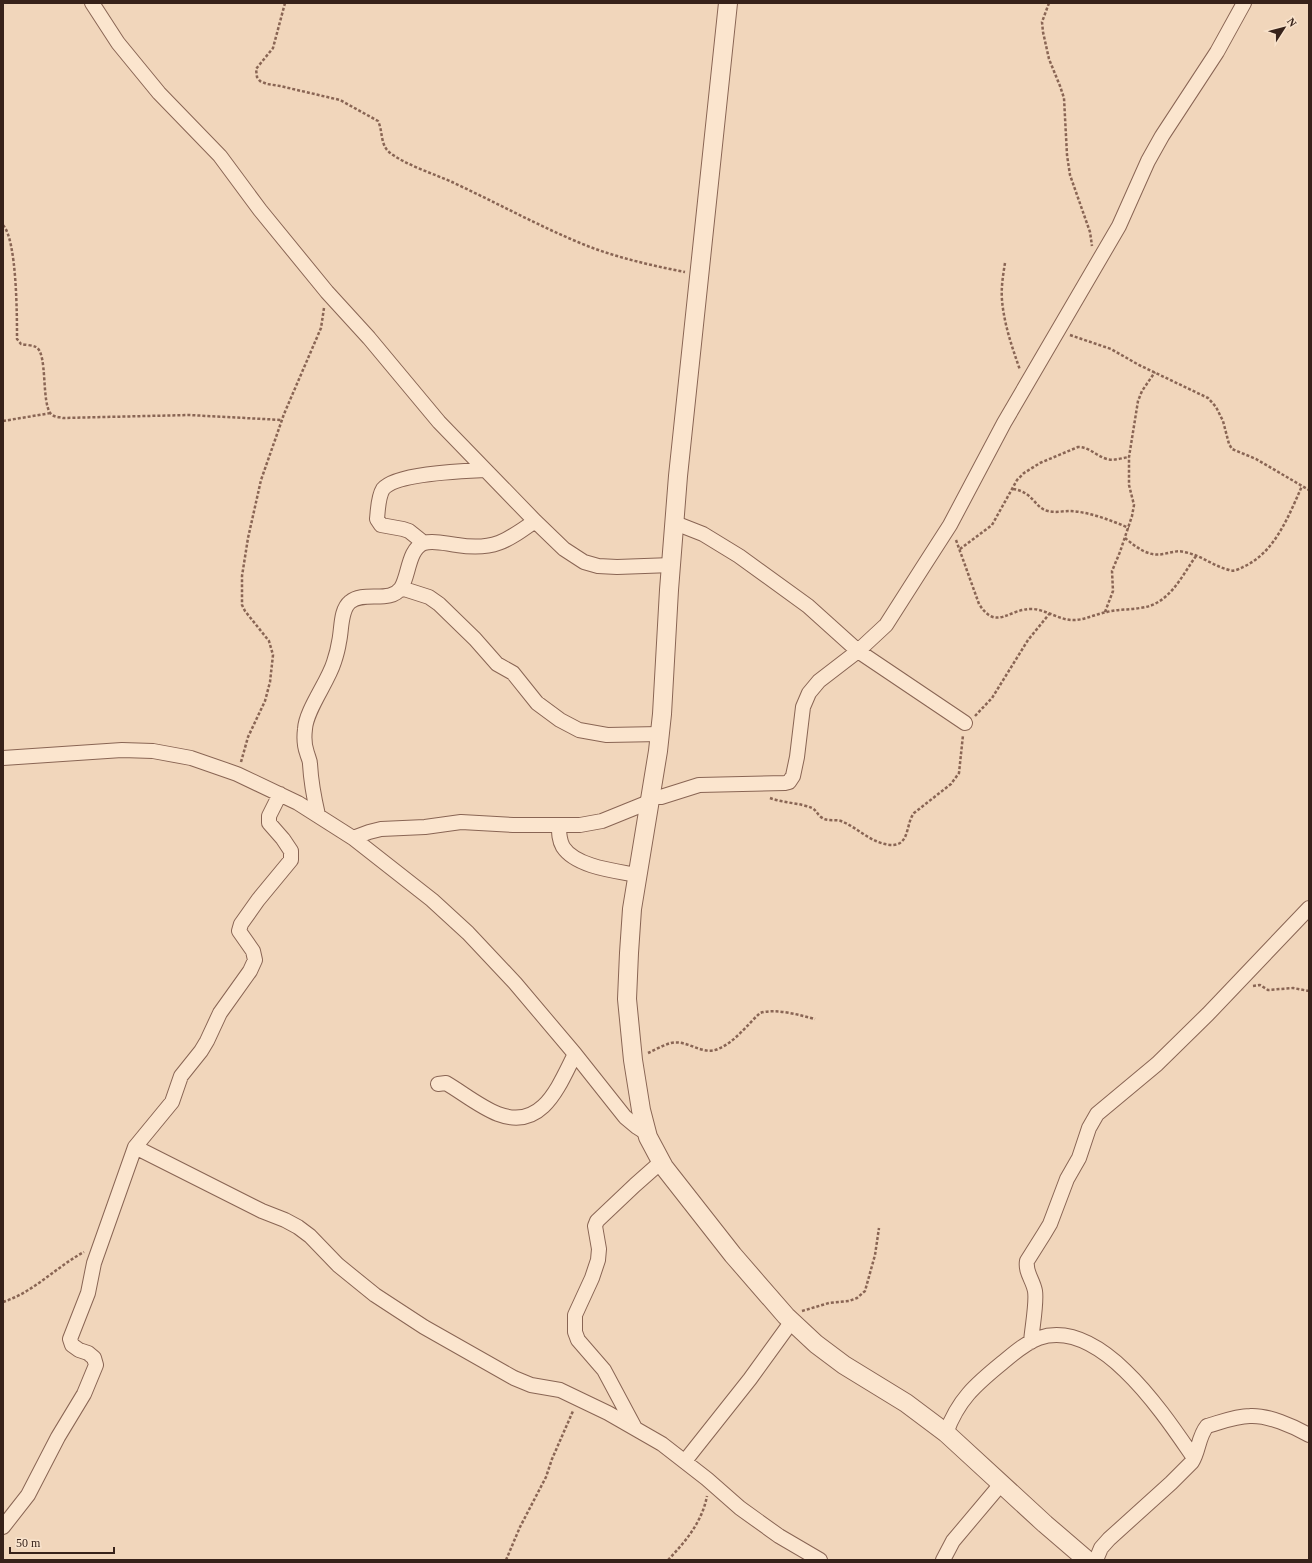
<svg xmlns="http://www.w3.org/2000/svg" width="1312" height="1563" font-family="Georgia,serif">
	<rect width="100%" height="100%" fill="#f1d6bb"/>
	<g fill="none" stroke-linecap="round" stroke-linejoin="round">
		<defs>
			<path id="minor" d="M92,3L118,43L159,93L220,156L260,210L327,292L369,338L439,422L535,521L564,549L584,562L598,566L617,567L672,565
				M675,523L703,534L739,556L808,606L858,651L965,723
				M424,543L409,531L403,529L381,525L377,519C378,510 378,497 383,489C396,473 464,471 485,470
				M401,588L429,597L439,604L475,639L497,664L513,673L537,703L560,720L579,730L607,735L660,734
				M3,758L122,750L153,751L191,758L237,774L298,803L353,838L432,900L468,933L515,983L575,1054L625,1117L637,1127L648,1134
				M650,797H661L699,785L785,783L789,782L793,776L797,757L803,707L809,693L819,681L858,651L886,625L923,567L950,525L1004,423L1119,226L1148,161L1162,136L1217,52L1244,3
				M318,815C314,798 311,782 310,764C310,760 308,757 307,753C304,745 304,737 305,729C306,710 328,682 334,662C336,656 338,649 339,642C342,630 340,610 350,602C364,590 390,604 401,588C409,576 408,549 424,543C434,540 447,544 457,545C493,551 507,541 535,521
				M559,826C559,833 559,840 563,847C576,867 616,871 637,875
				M353,838L369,832L381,829L425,827L461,822L513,825H580L602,821L649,802
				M438,1084L446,1083C463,1093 480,1107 498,1114C543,1131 559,1085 575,1054
				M135,1147L262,1211L285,1220L298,1227L310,1236L338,1265L375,1295L424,1327L514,1378L531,1385L560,1390L608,1413L662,1444L707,1479L740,1508L779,1536L820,1560
				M1031,1342C1032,1328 1037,1303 1035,1291C1033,1280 1025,1272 1027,1261L1044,1234L1050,1224L1067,1179L1079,1158L1089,1128L1097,1114L1157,1064L1208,1014L1309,908
				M635,1428L604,1370L578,1340L575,1332V1315L592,1278L598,1260L599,1249L595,1226L597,1221L635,1185L661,1162
				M946,1433C958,1400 975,1385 1002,1363C1013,1354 1025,1343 1039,1338C1101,1317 1165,1416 1194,1458
				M685,1461L750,1379L792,1321
				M3,1527L28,1495L58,1437L84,1394L96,1365L94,1358L88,1353L79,1350L72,1345L70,1339L88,1293L94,1263L135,1147L172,1102L181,1076L201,1051L207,1041L220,1013L250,971L255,960L253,951L239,931L241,924L258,900L291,860V851L283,839L269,823V816L280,794
				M943,1560L953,1541L1001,1484
				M1096,1560L1101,1548L1109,1539L1171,1483L1192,1462C1199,1451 1198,1437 1207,1426C1221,1422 1236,1416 1250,1416C1268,1415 1293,1426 1309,1435"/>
			<path id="tertiary" d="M728,3L678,476L669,590L662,714L658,751L632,909L629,953L627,999L633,1060L641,1110L648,1137L664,1167L733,1255L786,1316L816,1344L844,1365L906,1403L946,1433L1045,1524L1087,1560"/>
		</defs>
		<!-- minor casing -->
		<use href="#minor" stroke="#896554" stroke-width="16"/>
		<!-- tertiary casing -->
		<use href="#tertiary" stroke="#896554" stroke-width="20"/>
		<!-- path -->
		<path stroke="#896554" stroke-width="2.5" stroke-dasharray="3 2" stroke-linecap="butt" d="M285,3L273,48L256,69L257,77L260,81L267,84L280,86L340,100L378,121C383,131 380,144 389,152C405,165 435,174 454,183C497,203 537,225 580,243C614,257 649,265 685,272
			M1049,3L1042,22L1043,32L1049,59L1060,86L1064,98L1067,155L1070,175L1090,232L1092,246
			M3,225C17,240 17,317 17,339L21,344C25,345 32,345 36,347C48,353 41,403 51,414C54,417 59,417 63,418L189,415L282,420
			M1005,263C1003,275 1001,288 1002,300C1004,324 1012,347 1020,370
			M1070,335L1111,349L1139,365L1208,398L1216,407L1223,421L1229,444L1232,449L1256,459L1309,490
			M3,421L51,413
			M1013,489C1034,492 1034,508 1048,511C1055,513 1063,511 1070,511C1090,512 1110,520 1129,528
			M1125,538C1136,547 1148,557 1163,554C1170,553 1177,550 1184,552C1201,555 1213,566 1229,570C1234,572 1239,569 1243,567C1275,553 1289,515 1302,486
			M956,540L979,604C997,632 1008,608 1033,609C1046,610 1058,619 1071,620C1083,621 1095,614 1107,612C1118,609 1129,610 1140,608C1169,605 1181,577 1196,556
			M960,549L992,525L1017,480L1024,473L1040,463L1078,447C1090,447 1096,456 1107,459C1114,461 1122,458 1129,457
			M1105,612L1113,591L1112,571L1120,552L1132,516L1134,505L1129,485V457L1138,401L1142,391L1155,372
			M975,716L992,698L1028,640L1050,613
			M241,762L248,737L265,701L270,682L273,655L269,641L245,611L242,605V576L248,538L261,480L275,440L284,414L321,328L324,308
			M770,798C783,803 801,803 812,808C816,810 817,814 821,817C826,822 835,819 841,821C854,826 864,836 876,841C883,844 893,847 900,843C909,837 907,822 914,813L951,784L959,773L963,735
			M1253,986L1260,985L1268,990L1293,988L1309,991
			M648,1053C655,1050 663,1045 671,1043C687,1039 702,1056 718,1049C735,1042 747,1025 760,1013C775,1008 800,1015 815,1019
			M3,1302C34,1292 56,1267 84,1252
			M802,1311L829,1303L849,1301L857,1298L865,1291L875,1255L879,1228
			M506,1560L520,1527L546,1477L552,1459L573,1411
			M668,1560C686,1541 702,1522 707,1496"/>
		<!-- minor -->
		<use href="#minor" stroke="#fbe5ce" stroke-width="14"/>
		<!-- tertiary -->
		<use href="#tertiary" stroke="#fbe5ce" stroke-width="18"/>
	</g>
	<!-- border -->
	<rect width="1312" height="1563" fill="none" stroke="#37221a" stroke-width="8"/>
	<!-- north arrow -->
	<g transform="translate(1284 28) rotate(54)" stroke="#f8e2cb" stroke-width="3" paint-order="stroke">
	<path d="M0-3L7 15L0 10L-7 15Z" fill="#37221a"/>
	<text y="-6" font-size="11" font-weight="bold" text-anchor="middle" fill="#37221a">N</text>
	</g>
	<!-- scale -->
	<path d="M10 1547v6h104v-6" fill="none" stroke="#37221a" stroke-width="2"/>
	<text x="16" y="1547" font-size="12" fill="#37221a" stroke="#f8e2cb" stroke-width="3" paint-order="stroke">50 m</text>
</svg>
